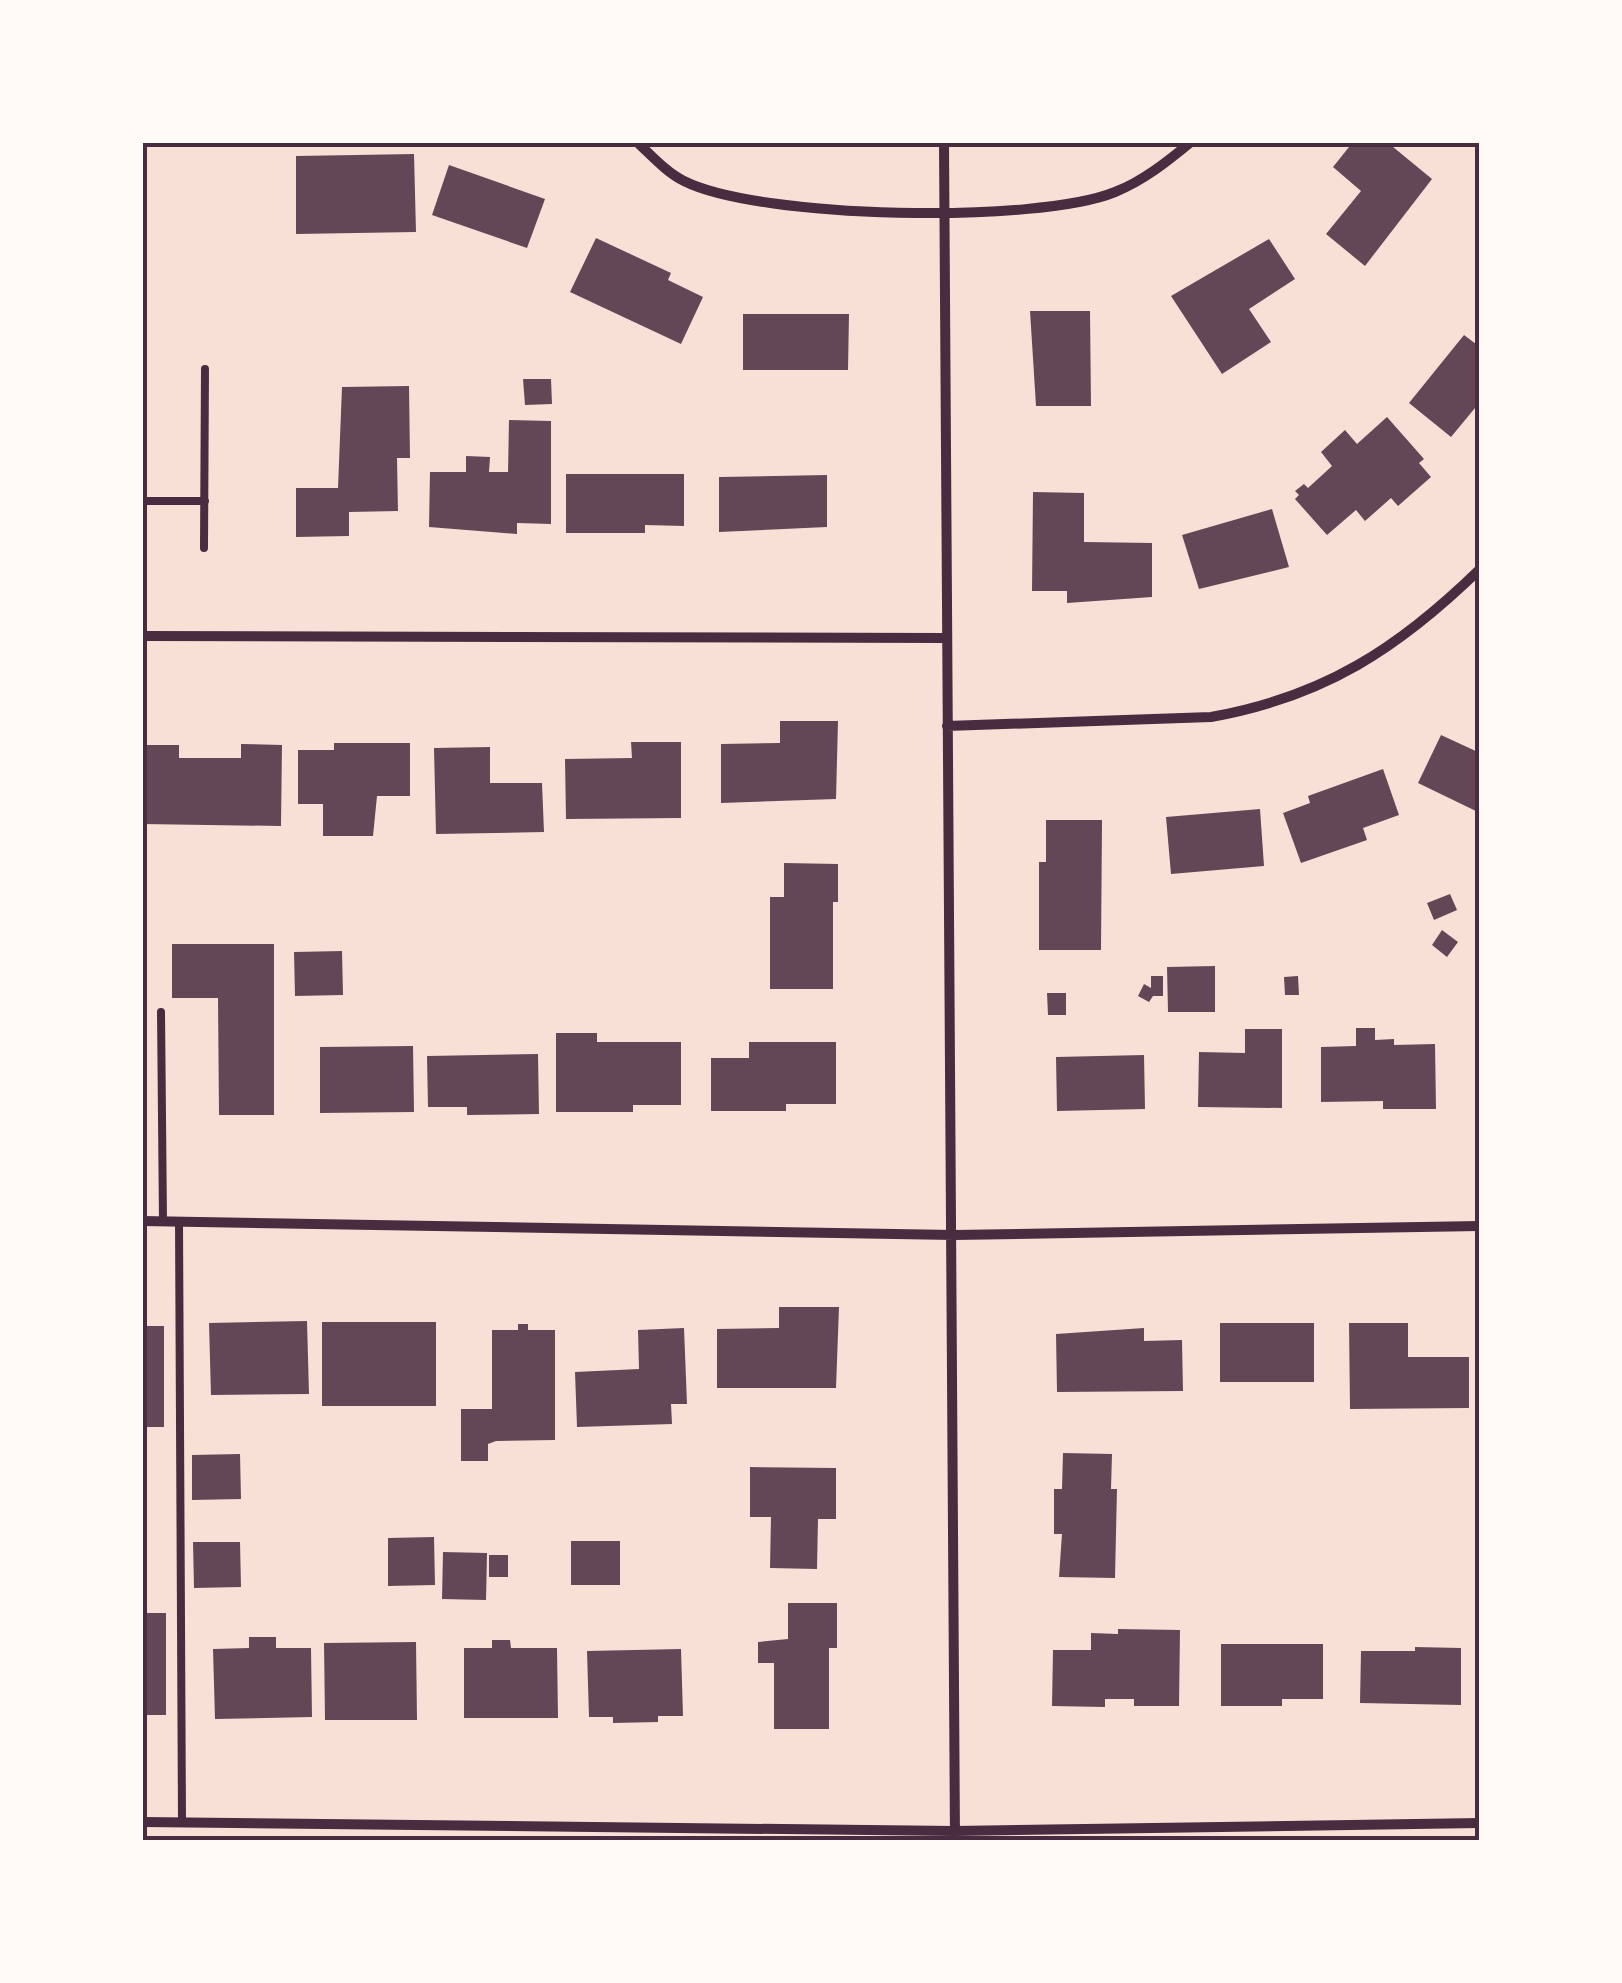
<svg xmlns="http://www.w3.org/2000/svg" width="1622" height="1983" font-family="'IBM Plex Sans',sans-serif">
	<rect width="100%" height="100%" fill="#f7e1d7"/>
	<!-- building -->
	<path fill="#644757" d="M1353,142H1387L1432,179L1365,266L1326,234L1361,191L1333,167Z
		M414,154L416,232L296,234V156Z
		M449,165L545,199L527,248L432,215Z
		M596,238L671,273L668,280L703,297L681,344L570,292Z
		M1269,239L1295,279L1249,309L1271,342L1222,374L1171,296Z
		M1030,311H1090L1091,406H1036Z
		M743,314H849L848,370H743Z
		M1464,335L1480,347V402L1451,437L1409,403Z
		M523,379H551L552,404L525,405Z
		M409,386L410,458H397L398,511L349,512V536L296,537V488H338L342,387Z
		M1387,417L1424,459L1419,463L1431,477L1398,506L1391,498L1365,521L1356,510L1327,535L1295,499L1299,495L1295,491L1304,484L1308,488L1332,466L1321,452L1345,430L1357,444Z
		M509,420L551,421V524L517,523V534L429,527L430,472H466V456L490,457L489,472H508Z
		M566,474H684V526L645,525V533H566Z
		M827,475V527L719,532V477Z
		M1033,492L1084,493V542L1152,543V597L1067,603V591H1032Z
		M1272,509L1289,567L1199,589L1182,535Z
		M780,721H838L836,799L721,803V744L780,743Z
		M1441,735L1480,753V813L1418,783Z
		M631,742H681V818L566,819L565,759L632,758Z
		M334,743H410V796H377L373,836H323V804H298V750H334Z
		M241,744L282,745L281,826L142,824V745H179V758H241Z
		M490,747V783H542L544,832L436,834L434,748Z
		M1383,769L1399,815L1363,828L1367,840L1301,863L1283,813L1310,803L1308,796Z
		M1260,809L1264,866L1171,874L1166,817Z
		M1046,820H1102L1101,950H1039V862H1046Z
		M784,863L838,864V902H833V989H770V897H784Z
		M1450,894L1457,910L1434,920L1427,903Z
		M1442,930L1458,942L1447,957L1432,945Z
		M172,944H274V1115H219L218,998H172Z
		M342,951L343,995L295,996L294,952Z
		M1215,966V1012H1168L1167,967Z
		M1151,976H1163V996H1153L1149,1002L1138,996L1144,984L1151,988Z
		M1298,976L1299,995H1285L1284,977Z
		M1047,993H1066V1015H1048Z
		M1356,1028H1375V1040L1394,1039V1045L1435,1044L1436,1109H1383V1101L1321,1102V1047L1356,1046Z
		M1245,1029H1282V1108L1198,1107L1199,1052L1245,1053Z
		M556,1033H597V1042H681V1105H633V1112H556Z
		M749,1042H836V1104H786V1111H711V1058H749Z
		M413,1046L414,1112L320,1113V1047Z
		M538,1054L539,1114L467,1115V1107H428L427,1056Z
		M1144,1055L1145,1109L1057,1111L1056,1057Z
		M779,1307H839L836,1388H717V1329L779,1328Z
		M307,1321L309,1394L211,1395L209,1323Z
		M322,1322H436V1406H322Z
		M1220,1323H1314V1382H1220Z
		M1349,1323H1408V1357H1469V1408L1350,1409Z
		M518,1324H528V1330H555V1440L496,1441L488,1444V1461H461V1409H492V1330H518Z
		M142,1326H164V1427H142Z
		M684,1328L687,1404H671L672,1424L577,1427L575,1372L639,1369L638,1330Z
		M1144,1328V1341L1182,1340L1183,1391L1057,1392L1056,1334Z
		M1063,1453L1112,1454L1111,1489H1117L1115,1578L1059,1577L1062,1534H1054V1489H1062Z
		M240,1454L241,1499L192,1500V1455Z
		M750,1467L836,1468V1519H818L817,1569L770,1568L771,1517H750Z
		M434,1537L435,1585L388,1586V1538Z
		M571,1541H620V1585H571Z
		M193,1542H240L241,1587L194,1588Z
		M443,1552L487,1553L486,1600L442,1599Z
		M489,1555H508V1577H489Z
		M788,1603H837V1648H829V1729H774V1663H758V1642L788,1639Z
		M142,1613H166V1715H142Z
		M1118,1629L1180,1630L1179,1706H1134V1699H1105V1707L1052,1706L1053,1650H1091V1633L1118,1634Z
		M249,1637H276V1648H311L312,1717L215,1719L213,1649L249,1648Z
		M492,1640H510L511,1648H557L558,1718H464V1648H492Z
		M416,1642L417,1720H325L324,1643Z
		M1221,1644H1323V1699H1282V1706H1221Z
		M1415,1647L1461,1648V1705L1360,1703L1361,1651H1415Z
		M681,1649L683,1716H658V1722L613,1723V1717H589L587,1651Z"/>
	<g fill="none" stroke-linecap="round" stroke-linejoin="round">
		<!-- service -->
		<path stroke="#4a2c40" stroke-width="8" d="M142,501H205
			M204,548L205,369
			M161,1012L163,1221
			M179,1221L182,1823"/>
		<!-- minor -->
		<path stroke="#4a2c40" stroke-width="10" d="M637,142C651,155 667,173 684,181C759,219 1037,224 1115,192C1143,181 1168,161 1191,142
			M944,142L955,1840
			M142,636L946,638
			M947,726L1211,717C1324,697 1399,648 1480,569
			M142,1221L954,1235L1480,1226
			M142,1822L954,1831L1480,1823"/>
	</g>
	<!-- border -->
	<rect width="1622" height="1983" fill="none" stroke="#fffaf5" stroke-width="290"/>
	<rect x="145" y="145" width="1332" height="1693" fill="none" stroke="#4a2c40" stroke-width="4"/>
</svg>
